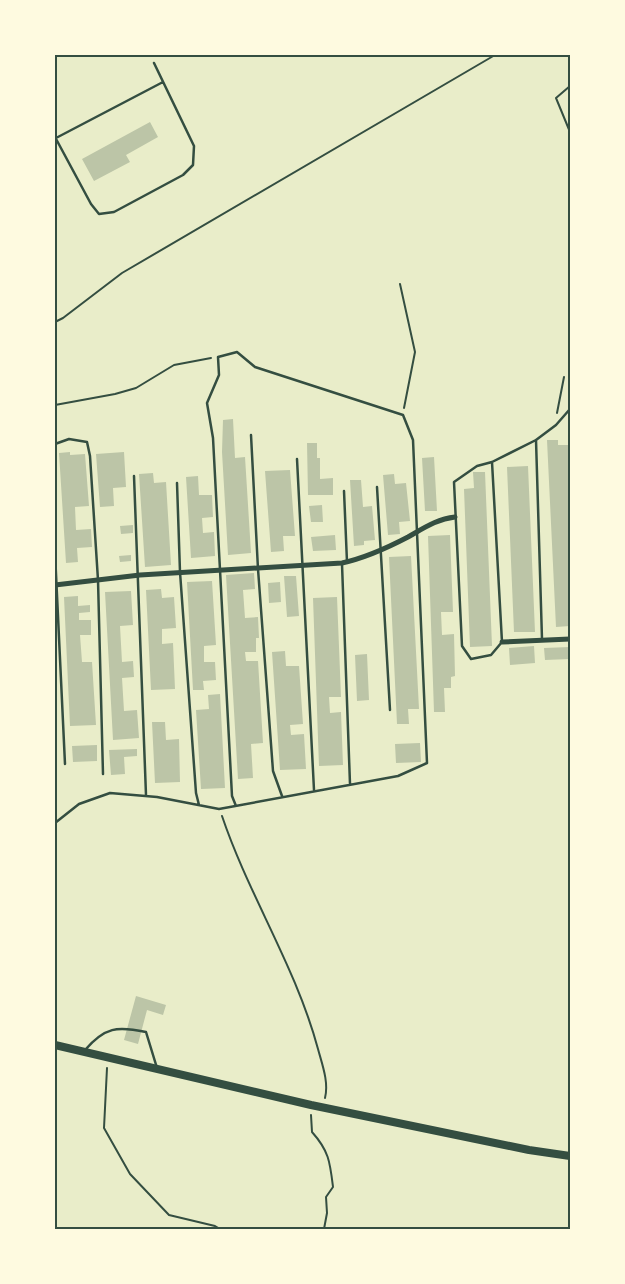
<svg xmlns="http://www.w3.org/2000/svg" width="625" height="1284" font-family="'Sofia Sans Condensed',sans-serif">
	<rect width="100%" height="100%" fill="#e9edc9"/>
	<!-- building -->
	<path fill="#bcc5a7" d="M150,122L158,137L126,155L130,162L94,181L82,159Z
		M233,419L235,458L245,457L251,553L228,555L222,452L223,420Z
		M547,440H558V445H568L570,626L556,627Z
		M307,443H317V458H320V479L333,478V495H308Z
		M70,452V455L85,454L89,506L75,507L76,530L91,529L92,547L77,548L78,562L66,563L59,453Z
		M124,452L126,487L113,488L114,506L100,507L96,454Z
		M434,457L437,511H425L422,458Z
		M528,466L535,632H514L507,467Z
		M290,470L295,536H283L284,551L271,552L265,471Z
		M473,472H485L492,646L470,647L464,489L474,488Z
		M153,473L154,483L166,482L171,565L145,567L139,474Z
		M394,474L395,484L406,483L410,521L399,522L400,534L388,535L383,475Z
		M198,476L199,495H212L213,517L202,518L203,533L214,532L215,556L191,558L186,477Z
		M350,480H361L363,507L372,506L375,540L364,541V545L354,546Z
		M322,505L323,522H311L309,506Z
		M133,525V533L121,534L120,526Z
		M335,535L336,550L313,551L311,537Z
		M450,535L453,612H441L442,635L454,634L455,676L451,677V688H444L445,712H434L428,536Z
		M131,555V561L120,562L119,556Z
		M411,556L419,709H408L409,724H397L389,557Z
		M254,573L255,589L243,590L245,618L258,617L259,638H256V652H245L246,661H258L263,743L251,744L253,778L238,779L226,575Z
		M284,576H296L299,616L287,617Z
		M212,581L216,645L204,646V662H215L216,680L203,681L204,690H193L187,582Z
		M280,582L281,602L269,603L268,583Z
		M161,589L162,598L174,597L176,628L162,629V644L173,643L175,689L151,690L146,590Z
		M131,591L133,625L120,626L122,662L133,661L134,677L122,678L124,711L137,710L139,738L113,740L105,592Z
		M78,596V606L90,605V612L79,613V620H91V635H80L82,662H92L96,725L70,726L64,597Z
		M337,597L341,697H329L330,713L341,712L343,765L319,766L313,598Z
		M534,646L535,663L510,665L509,648Z
		M570,647V659L545,660L544,648Z
		M285,651L286,666H299L303,724L290,725L291,735L304,734L306,769L280,770L272,652Z
		M367,654L369,700L357,701L355,655Z
		M220,694L225,788L201,789L196,710L209,709L208,695Z
		M152,722H165L166,740L179,739L180,782L155,783Z
		M420,743L421,762L396,763L395,744Z
		M97,745V761L73,762L72,746Z
		M137,749V756L124,757L125,774L111,775L109,750Z
		M136,996L166,1005L163,1015L147,1010L138,1044L124,1040Z"/>
	<g fill="none" stroke-linecap="round" stroke-linejoin="round">
		<!-- path -->
		<path stroke="#344e41" stroke-width="2" d="M570,86L556,98L570,132
			M400,284L415,352L404,408
			M55,322L63,318L122,273L495,55
			M55,405L115,394L136,388L174,365L211,358
			M557,413L564,377
			M222,816C249,896 296,967 318,1049C322,1064 329,1082 325,1098
			M107,1068L104,1128L130,1174L169,1215L215,1226L220,1229
			M311,1115L312,1132C329,1151 330,1162 333,1187L326,1197L327,1213L324,1229"/>
		<!-- service -->
		<path stroke="#344e41" stroke-width="2.5" d="M55,137L91,204L99,214L114,212L183,175L193,165L194,146L154,63
			M56,138L163,82
			M251,435L258,569L273,771L282,796
			M536,440L542,639
			M55,444L69,439L87,442L90,456L98,580L103,774
			M297,459L314,790
			M492,462L502,642L491,655L471,659L462,646L454,482L477,466L492,462L536,440L556,425L570,409
			M134,476L146,795
			M177,483L180,572L196,793L199,805
			M377,487L390,710
			M344,491L347,562
			M55,553L65,764
			M342,564L350,784
			M55,823L79,804L110,793L157,797L219,809L398,776L427,763L413,440L403,415L255,367L237,352L218,357L219,375L207,403L213,438L232,796L236,806
			M85,1050C105,1027 117,1026 146,1032L157,1068"/>
		<!-- minor -->
		<path stroke="#344e41" stroke-width="5" d="M55,585L140,575L342,563C365,558 387,548 408,537C424,528 437,519 455,517
			M502,642L570,639"/>
		<!-- secondary -->
		<path stroke="#344e41" stroke-width="8" d="M55,1045L311,1105L529,1150L570,1156"/>
	</g>
	<!-- border -->
	<rect width="625" height="1284" fill="none" stroke="#fefae0" stroke-width="112"/>
	<rect x="56" y="56" width="513" height="1172" fill="none" stroke="#344e41" stroke-width="2"/>
</svg>
